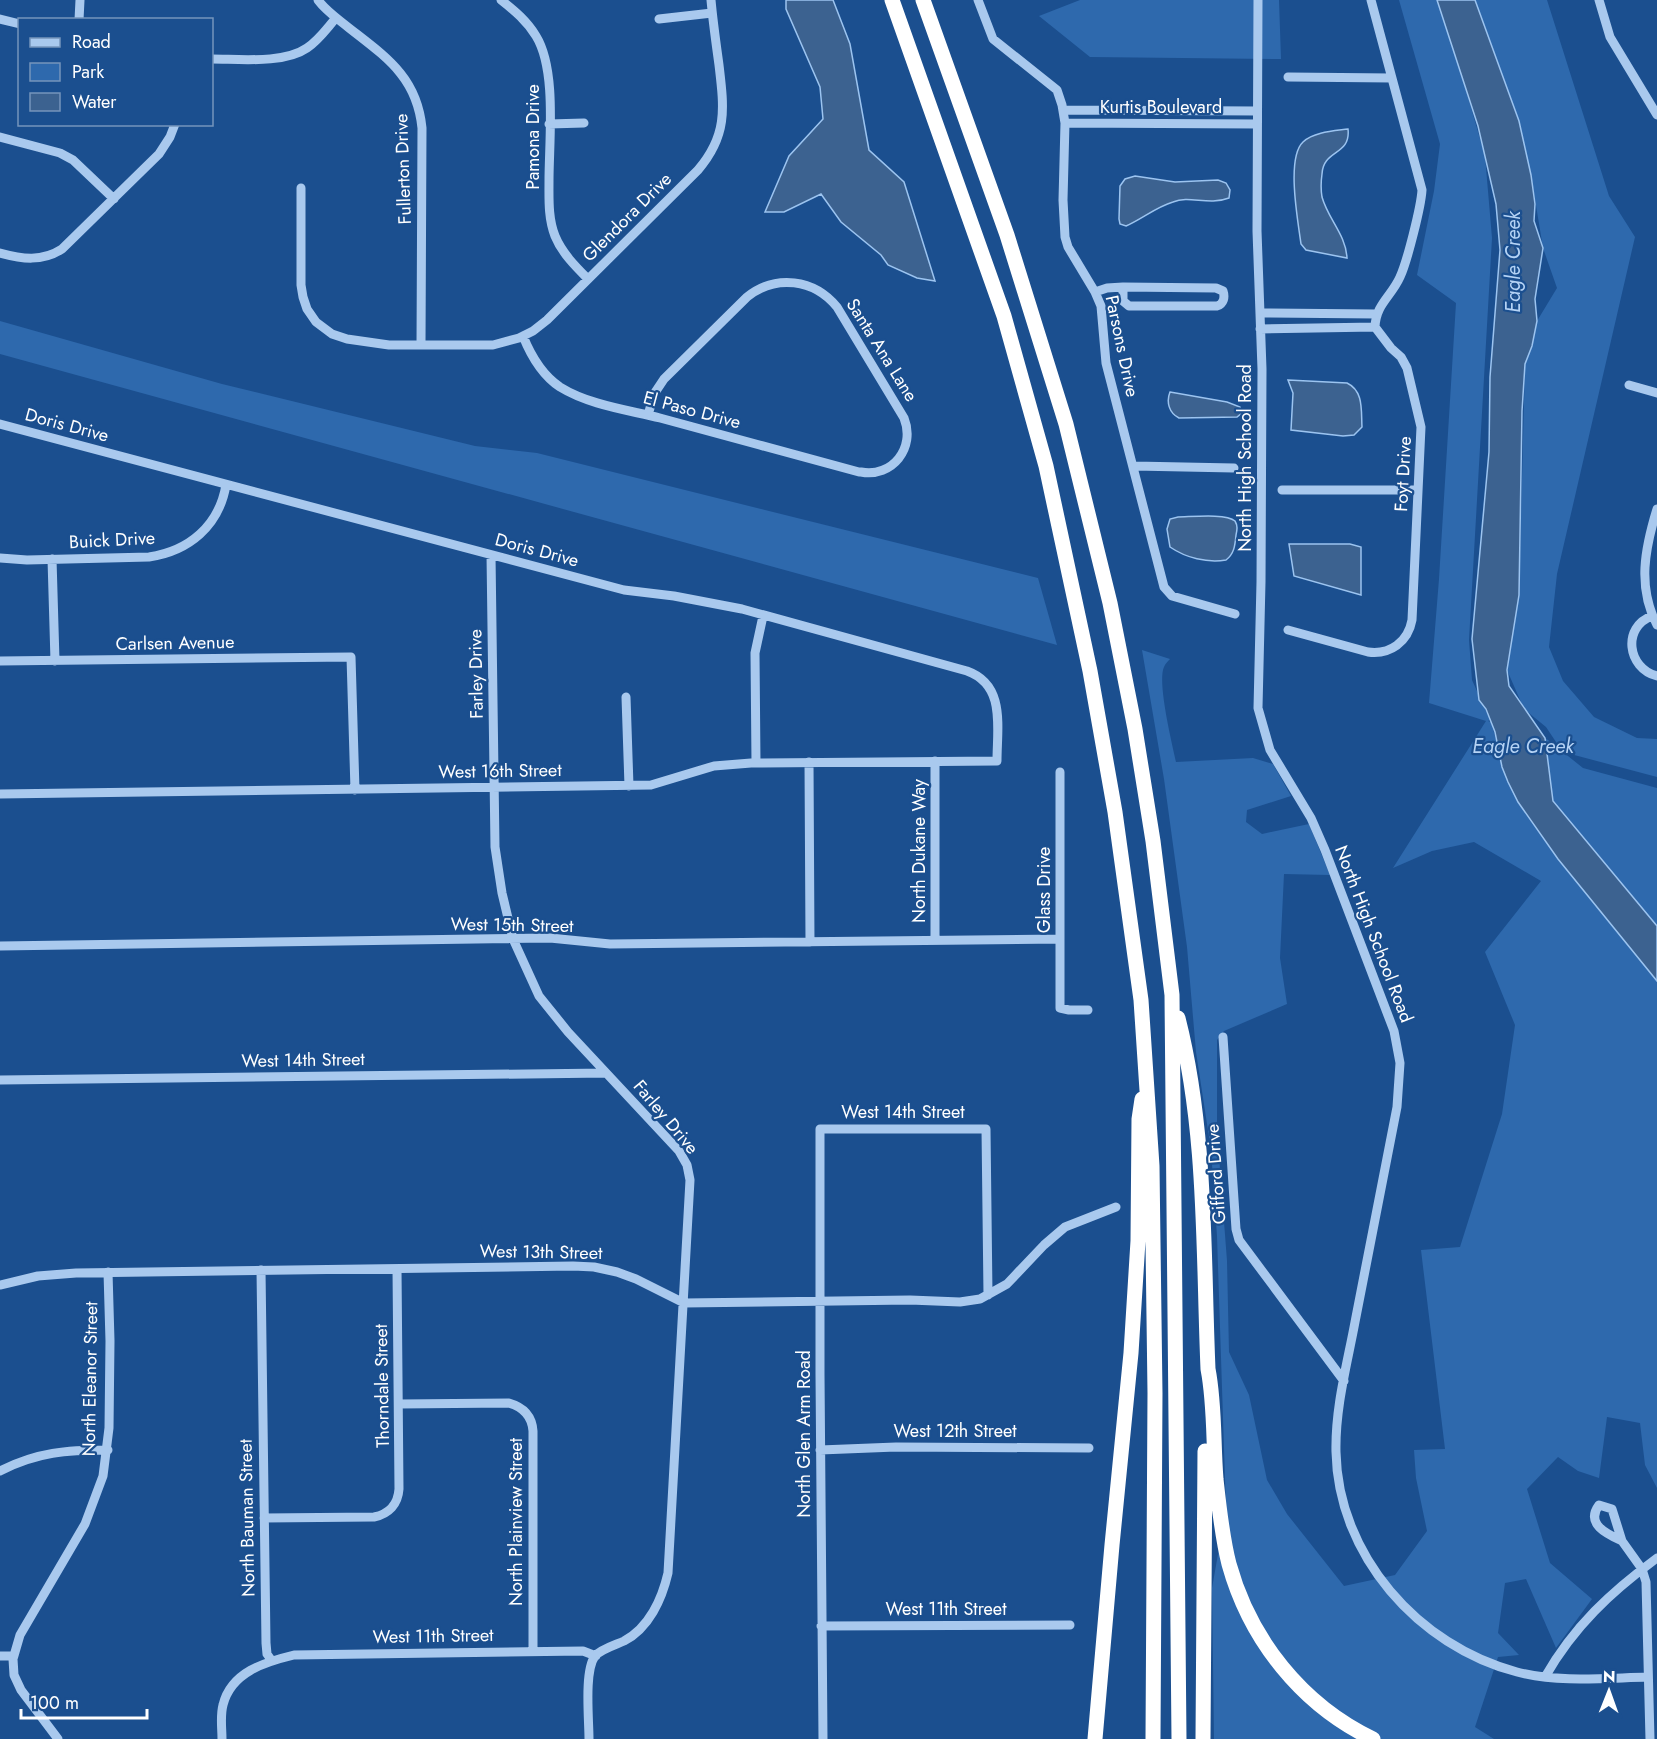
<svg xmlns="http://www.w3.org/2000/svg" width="1657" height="1739" font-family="Jost,sans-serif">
	<rect width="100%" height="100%" fill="#1b4f8f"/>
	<!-- green -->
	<path fill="#2e69ad" d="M1080,0H1279L1281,59L1090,57L1039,16Z
		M1399,0H1440L1485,156L1492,238L1469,640L1472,680L1490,720L1488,721L1491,722L1507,779L1518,802L1558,859L1657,978V1488L1645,1465L1640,1423L1607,1417L1599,1478L1578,1471L1558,1457L1527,1489L1550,1563L1592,1599L1556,1648L1526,1579L1505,1583L1498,1633L1519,1655L1498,1657L1475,1727L1494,1739H1214L1212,1588L1226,1509L1217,1236L1211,1150L1196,1052L1187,947L1164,779L1142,650L1170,659C1168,661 1165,664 1164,667C1157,682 1172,743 1176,762L1253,758L1273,764L1291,796L1247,810L1246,822L1262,834L1309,824L1330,875L1284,874L1280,958L1287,1004L1224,1031L1217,1040V1129L1227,1261L1229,1352L1249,1395L1267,1480L1287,1514L1344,1586L1395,1575L1427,1531L1416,1478L1414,1450L1445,1449L1421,1250L1460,1247L1502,1114L1515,1025L1485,952L1541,881L1474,842L1432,851L1393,868L1486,721L1429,703L1439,579L1456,303L1417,275L1434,191L1440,144Z
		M1475,0H1547L1609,196L1635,237L1557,574L1549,647L1563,681L1594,717L1637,738L1657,739V777L1563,752L1583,768L1657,788V930L1553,801L1545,738L1560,748L1546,727L1524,709L1507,670L1519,595L1525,364L1532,346L1537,321L1557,288L1543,248L1531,175L1519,121Z
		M0,321L222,384L475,446L537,453L1038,578L1057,645L0,354Z"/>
	<!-- water -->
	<path fill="#3c6290" stroke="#9cc4f0" stroke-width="1.5" d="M786,0H833L850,44L869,150L904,182L935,281L917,278L888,265L881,255L841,222L821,194L784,212H765L789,156L823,119L820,87L786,9Z
		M1437,0H1475L1519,121L1531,175L1535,204L1534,221L1543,248L1535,299L1537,321L1532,346L1525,364L1522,411L1519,595L1507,670L1509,686L1545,738L1553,801L1657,926V981L1558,859L1518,802L1508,782L1502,767L1495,732L1486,709L1479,700L1472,639L1489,452L1490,377L1500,250L1496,204L1478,126Z
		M1348,129C1351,156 1323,149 1322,174C1321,181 1321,191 1322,197C1328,219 1346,235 1347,258L1306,250L1301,244C1298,221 1286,158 1303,142C1314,132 1334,131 1348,129Z
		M1135,176L1175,182L1218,180L1226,183L1230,190L1229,198C1208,206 1190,195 1173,202C1156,207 1142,219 1126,226L1120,224L1119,219L1120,186L1125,179Z
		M1288,380L1347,383C1364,391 1361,411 1362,427L1354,435L1343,436L1291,430L1293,393Z
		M1170,392L1227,402L1240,407L1242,413L1237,417L1179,418C1169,413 1166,402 1170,392Z
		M1178,517C1190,517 1226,513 1235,521C1238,526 1237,530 1236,535C1235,546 1234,554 1226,560C1207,563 1186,558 1170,547L1167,529L1170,519Z
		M1289,544H1350L1361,547V595L1294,576Z"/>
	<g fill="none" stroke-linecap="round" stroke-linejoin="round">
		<!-- minor -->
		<path stroke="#a9c9ee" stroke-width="9" d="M318,0C326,11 338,19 349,28C386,57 417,77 422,128L421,345
			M501,0C515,11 527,21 536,36C557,70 549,140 549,181C549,199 548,218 555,236C562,253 575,266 588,279
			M978,0L993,39L1057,90L1062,105L1065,123L1063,200L1065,237L1068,247L1095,292L1101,306L1106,363L1164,587L1172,596L1235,614
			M1258,0L1257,231L1262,369L1261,582L1258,708L1270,750L1311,818L1325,850L1394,1031L1400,1063L1397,1107C1383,1179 1369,1250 1355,1322C1347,1365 1335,1408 1336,1452C1338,1555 1418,1646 1517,1672C1559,1683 1605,1678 1648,1677
			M1599,0L1610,37L1657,115
			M0,19L20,24
			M659,19L712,13
			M79,20L80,0
			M212,59C239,59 284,64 307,48C319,40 327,28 336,18
			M1288,77L1392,78
			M1063,110L1257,111
			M1065,123L1257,124
			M549,124L584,123
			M0,137L60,153L73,160L114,199
			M301,188V285L303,297L307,309L316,322L332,334L347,339L389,345H493L519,338L533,331L547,320L698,170C728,135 724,108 719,65C716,43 713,22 711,0
			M0,253C22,259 42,262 62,249L159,154L170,137L175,124
			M1095,292L1107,288L1123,287L1216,288L1223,291C1225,297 1224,304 1217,306H1129L1123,301V287
			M1260,313L1376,314
			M1260,329L1375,327
			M523,336C531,356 542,375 560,387C589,405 628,410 660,418C726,436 793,454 859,472H861C892,478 916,448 904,418L837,307C814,279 776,274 747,297L664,379L654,394L648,415
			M1629,385L1657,393
			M0,424L624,590L674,596L742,609L967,671C1006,685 997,727 997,761L751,763L714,766L651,785L0,794
			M1134,466L1234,468
			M1282,490H1418
			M1657,509C1645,548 1637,587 1657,625
			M491,555L495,847L502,893L513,939L539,996L568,1032L679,1151L687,1165L690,1180L668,1573C662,1599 649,1628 624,1641C615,1645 601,1649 595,1656C584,1671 589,1719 589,1739
			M0,558L27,560L149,557C189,551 219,526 226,485
			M52,559L55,661
			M1652,616C1622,627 1627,668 1657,676
			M1288,630L1368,652C1390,655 1408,642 1412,620L1421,427L1407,368L1401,357L1391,348L1375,327C1376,304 1391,297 1400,277C1407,262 1421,207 1422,190L1371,0
			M0,661L351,657L355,790
			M626,697L629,786
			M935,761V940
			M809,762L810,942
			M756,763L755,653L763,616
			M1060,772V1008L1069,1010H1088
			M0,946L550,938L610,944L1060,939
			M1223,1037L1236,1229L1239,1240L1344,1381
			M0,1080L606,1073
			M261,1270L266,1643L267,1654L272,1661
			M0,1285L38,1276L76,1273L573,1266L594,1267L617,1272L636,1279L684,1303L910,1300L960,1302L980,1299L1007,1284L1044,1245L1065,1227L1116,1207
			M399,1404L509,1403C523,1407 532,1416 533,1431V1651
			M820,1450L896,1447L1089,1448
			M0,1471C37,1452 67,1450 108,1450
			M264,1518L374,1517C389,1514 398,1504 399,1489L397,1269
			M1622,1541C1607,1534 1585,1524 1599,1505L1612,1509L1622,1541L1642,1569L1646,1582L1650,1739
			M821,1626L1070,1625
			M0,1656H13
			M1545,1677C1574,1626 1611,1592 1657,1558
			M58,1739L21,1690L14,1675L13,1659L20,1635L85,1524L103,1476L109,1428L110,1341L108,1272
			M222,1739C222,1728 220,1716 223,1705C231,1672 265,1662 294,1655L583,1651L596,1656
			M823,1739L820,1374V1129H986L988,1295"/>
		<!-- highway -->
		<path stroke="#fff" stroke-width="15" d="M892,0L1004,316L1046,466L1090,671L1115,812L1141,1000L1152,1166L1155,1393L1153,1739
			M923,0L1007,235L1066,424L1110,603L1135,729L1153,841L1172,995L1179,1739
			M1178,1018C1207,1132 1203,1253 1208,1369C1215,1405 1213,1442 1216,1479C1219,1507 1222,1537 1229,1564C1250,1640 1302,1705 1373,1739
			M1095,1739L1112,1545L1131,1353L1138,1241L1139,1119L1142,1099
			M1203,1739L1205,1451"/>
	</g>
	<g text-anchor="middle" stroke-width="4.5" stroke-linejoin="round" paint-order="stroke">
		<!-- street labels -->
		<g font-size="18" fill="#fff" stroke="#1b4f8f">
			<text x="1161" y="113">Kurtis Boulevard</text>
			<text transform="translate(533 137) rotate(-90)" y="6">Pamona Drive</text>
			<text transform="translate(403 169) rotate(-92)" y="6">Fullerton Drive</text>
			<text transform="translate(627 217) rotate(-45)" y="6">Glendora Drive</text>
			<text transform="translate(1122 346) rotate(78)" y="6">Parsons Drive</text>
			<text transform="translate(882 350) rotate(58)" y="6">Santa Ana Lane</text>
			<text transform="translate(692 410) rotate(15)" y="6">El Paso Drive</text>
			<text transform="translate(67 425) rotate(15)" y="6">Doris Drive</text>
			<text transform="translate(1245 458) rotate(-90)" y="6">North High School Road</text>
			<text transform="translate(1403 474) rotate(-87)" y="6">Foyt Drive</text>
			<text transform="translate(112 540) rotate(-3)" y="6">Buick Drive</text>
			<text transform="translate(537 550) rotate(15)" y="6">Doris Drive</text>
			<text transform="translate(175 643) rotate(-1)" y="6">Carlsen Avenue</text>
			<text transform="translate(476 674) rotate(-91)" y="6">Farley Drive</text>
			<text transform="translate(500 771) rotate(-1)" y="6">West 16th Street</text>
			<text transform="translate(919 851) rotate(-90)" y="6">North Dukane Way</text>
			<text transform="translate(1044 890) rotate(-90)" y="6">Glass Drive</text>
			<text transform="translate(512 925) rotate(1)" y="6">West 15th Street</text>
			<text transform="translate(1374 934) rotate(69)" y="6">North High School Road</text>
			<text transform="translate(303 1060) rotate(-1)" y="6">West 14th Street</text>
			<text x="903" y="1118">West 14th Street</text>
			<text transform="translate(666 1117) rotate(50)" y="6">Farley Drive</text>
			<text transform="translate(1216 1174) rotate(-94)" y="6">Gifford Drive</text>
			<text transform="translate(541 1252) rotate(1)" y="6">West 13th Street</text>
			<text transform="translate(90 1379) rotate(-89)" y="6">North Eleanor Street</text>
			<text transform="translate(382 1386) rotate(-91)" y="6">Thorndale Street</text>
			<text x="955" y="1437">West 12th Street</text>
			<text transform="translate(804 1434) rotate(-90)" y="6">North Glen Arm Road</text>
			<text transform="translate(247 1518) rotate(-91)" y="6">North Bauman Street</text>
			<text transform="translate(516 1522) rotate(-90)" y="6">North Plainview Street</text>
			<text x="946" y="1615">West 11th Street</text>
			<text transform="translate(433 1636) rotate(-1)" y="6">West 11th Street</text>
		</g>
		<!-- water labels -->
		<g font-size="20" font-style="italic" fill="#b5d3f5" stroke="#1b4f8f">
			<text transform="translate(1513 262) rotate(-90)" y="7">Eagle Creek</text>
			<text x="1523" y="753">Eagle Creek</text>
		</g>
	</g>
	<!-- legend -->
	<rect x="18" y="18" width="195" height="108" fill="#1b4f8f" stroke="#7695bc" stroke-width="1.5"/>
	<rect x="30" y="38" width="30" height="9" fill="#a9c9ee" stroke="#7695bc" stroke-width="1.5"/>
	<text x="72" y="48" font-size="18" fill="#ffffff">Road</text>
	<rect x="30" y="63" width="30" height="18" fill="#2e69ad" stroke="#7695bc" stroke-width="1.5"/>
	<text x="72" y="78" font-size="18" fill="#ffffff">Park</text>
	<rect x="30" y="93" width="30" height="18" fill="#3c6290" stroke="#7695bc" stroke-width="1.5"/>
	<text x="72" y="108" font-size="18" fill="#ffffff">Water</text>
	<!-- north arrow -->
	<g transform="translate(1609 1691) rotate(1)" stroke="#1b4f8f" stroke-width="4.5" paint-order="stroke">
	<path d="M0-4.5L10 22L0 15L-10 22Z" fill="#ffffff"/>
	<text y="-9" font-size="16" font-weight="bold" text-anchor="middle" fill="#ffffff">N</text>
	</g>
	<!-- scale -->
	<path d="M21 1709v9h126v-9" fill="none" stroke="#ffffff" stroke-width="3"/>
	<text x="30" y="1709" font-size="18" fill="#ffffff" stroke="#1b4f8f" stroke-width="4.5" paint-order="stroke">100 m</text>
</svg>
